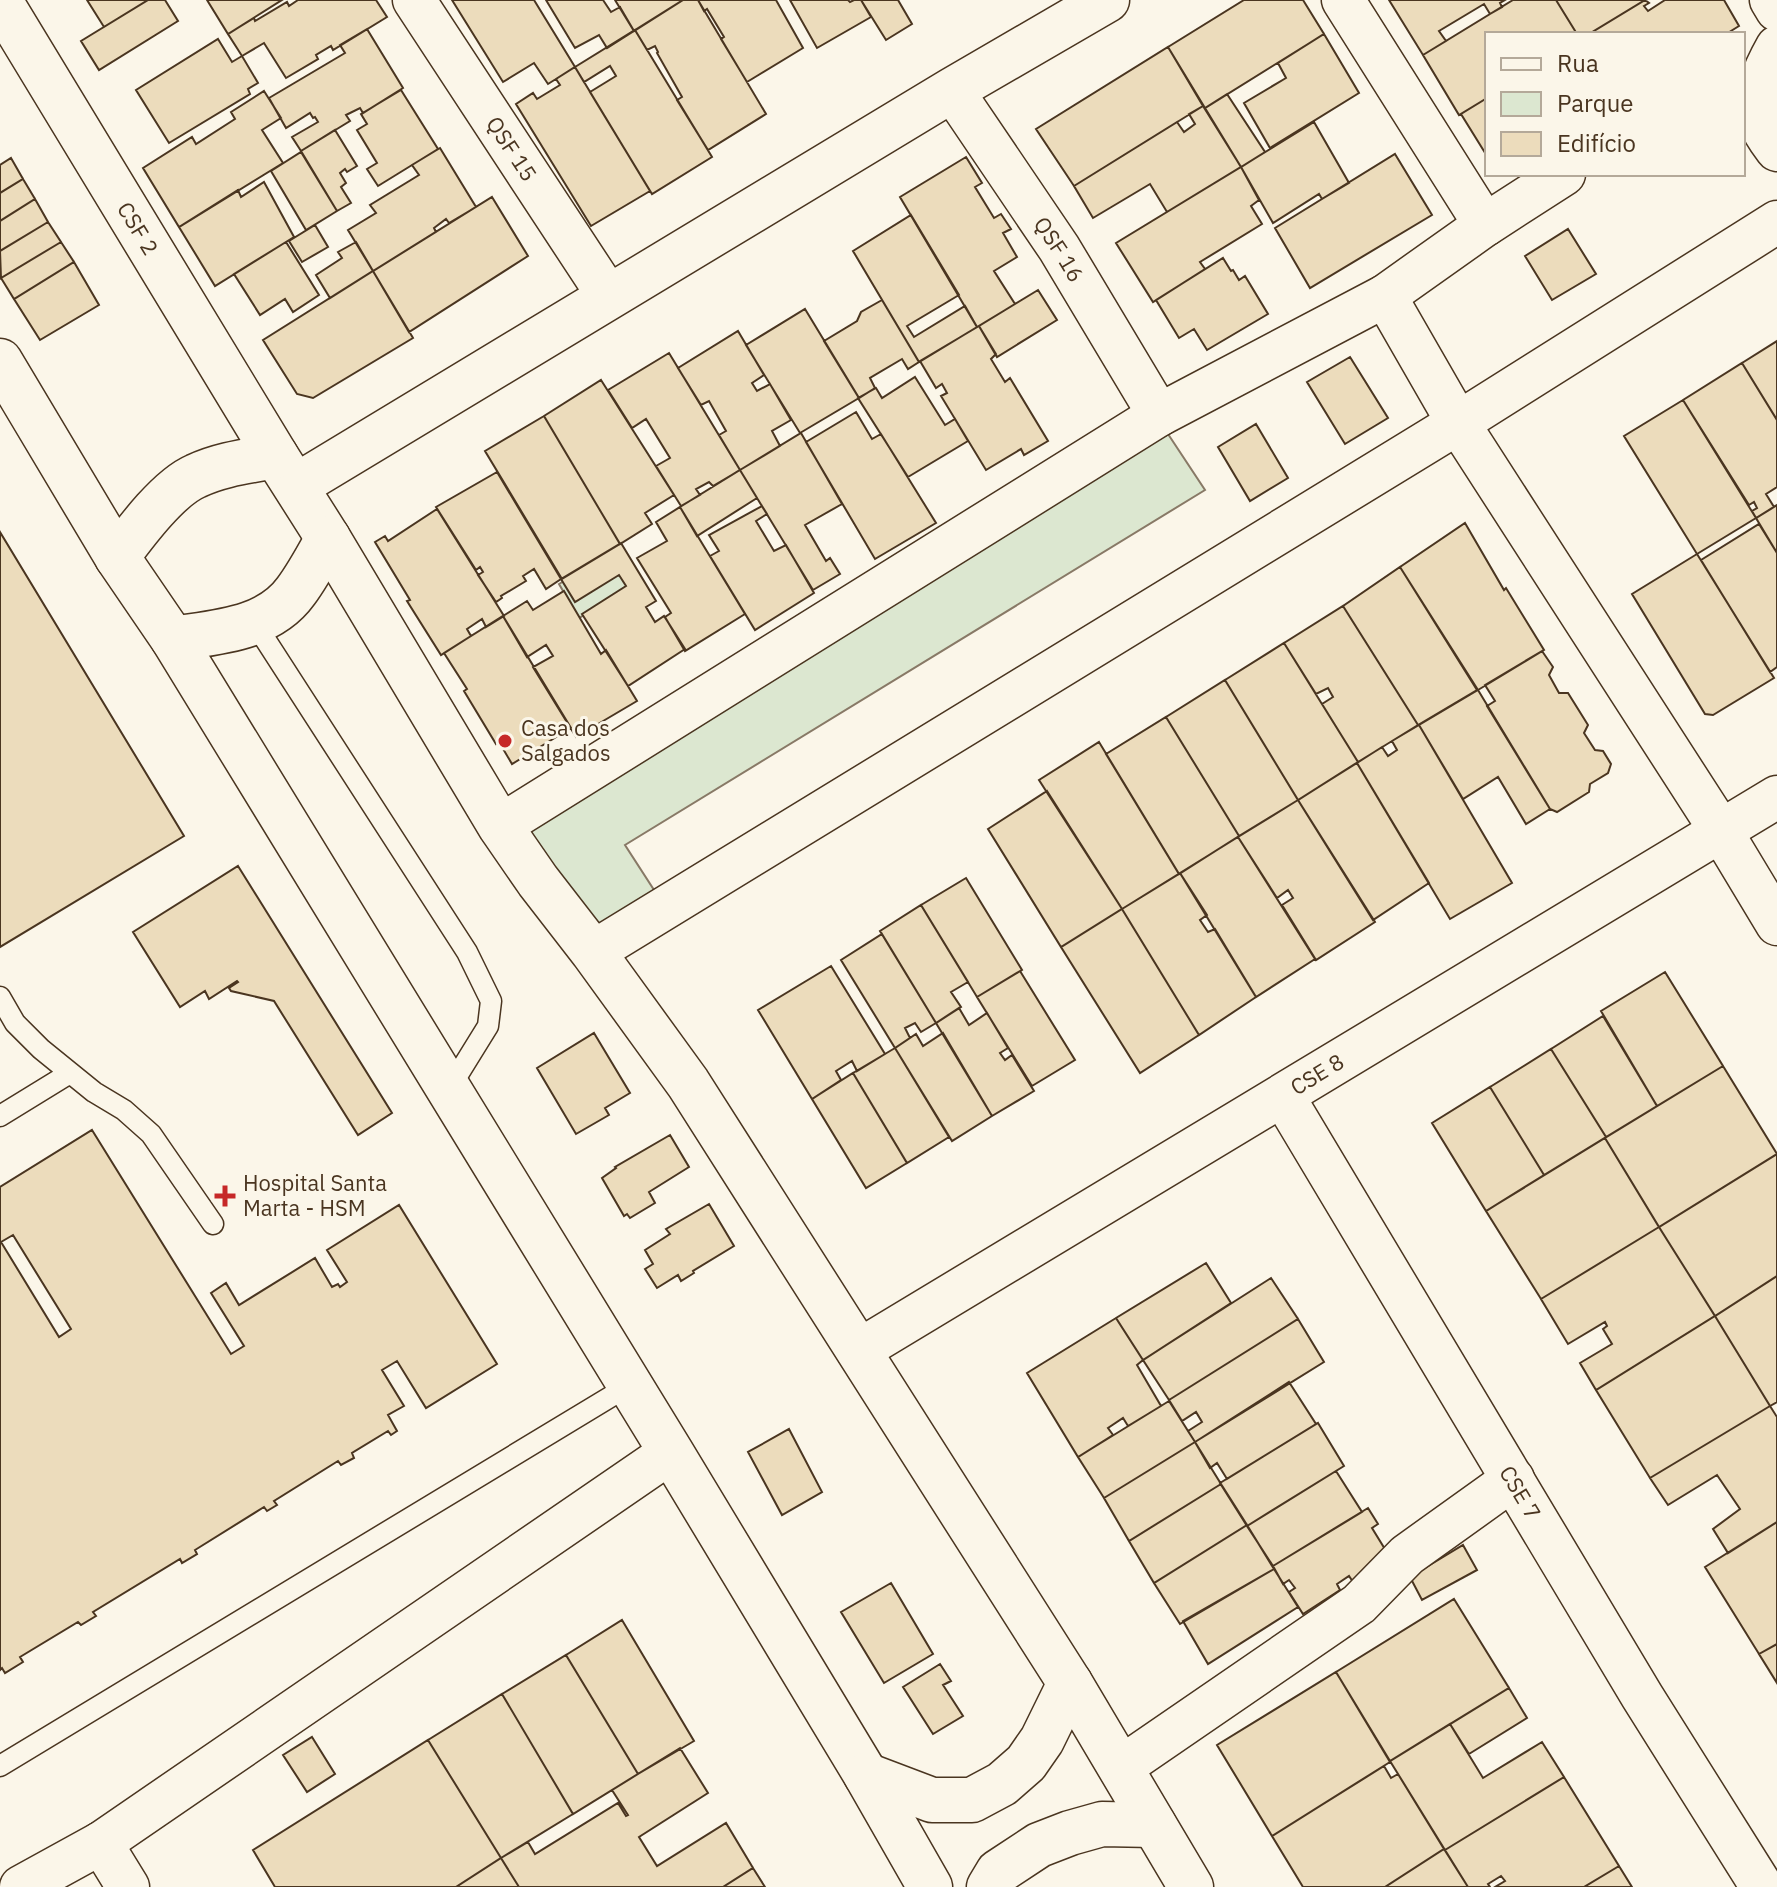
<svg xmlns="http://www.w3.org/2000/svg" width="1777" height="1887" font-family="'IBM Plex Sans',sans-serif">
	<rect width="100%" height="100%" fill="#fbf6e9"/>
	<!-- green -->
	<path fill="#dce7d0" stroke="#887966" stroke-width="2" d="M1168,434L1205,490L625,845L665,907L593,952L506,833Z
		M620,548L640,581L579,618L559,584Z"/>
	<!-- building -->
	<path fill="#ecdcbc" stroke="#4a3520" stroke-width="2" fill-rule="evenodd" d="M87,0H148L104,27Z
		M148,0H165L178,21L99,70L81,41Z
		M207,0H282L228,34Z
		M298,0H376L387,17L333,50L331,46L316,55L318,59L286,78L264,43L242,56L228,34L254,18L255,21L287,2L289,6Z
		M452,0H534L575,67L548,84L534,63L503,82Z
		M546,0H603L611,12L620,7L634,31L607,48L599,35L575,48Z
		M615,0H683L634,31Z
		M683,0H698L766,114L708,150L677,100L682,97L657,53L658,52L655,46L647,50L635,30Z
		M698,0H776L803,48L747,82L721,39L724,37L707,9L704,11Z
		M790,0H848L850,2L854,0H861L871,17L817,48Z
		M861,0H898L912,24L886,40Z
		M1244,0H1303L1324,34L1205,108L1168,47Z
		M1389,0H1505L1500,3L1502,7L1490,14L1484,4L1439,31L1446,41L1423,55Z
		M1513,0H1556L1577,34H1487V98L1459,115L1423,55Z
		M1556,0H1645L1589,34H1577Z
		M1645,0L1649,3L1644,6L1648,11L1665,0H1724L1739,26L1726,34H1589Z
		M367,29L403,88L363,113L360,108L346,115L350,121L301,151L292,137L318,122L315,117L313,118L310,113L286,128L269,98L345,53L340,45Z
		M635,30L712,157L652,194L590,92L616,76L610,66L584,82L575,67Z
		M1324,34L1359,93L1270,148L1244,103L1286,78L1278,63Z
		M218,39L232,62L242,56L258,83L248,89L250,94L169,143L136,90Z
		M1168,47L1203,106L1074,186L1036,129Z
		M575,67L650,191L591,226L516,104L533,93L537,99L560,85L556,79Z
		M401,90L438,149L378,186L367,169L377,163L357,130L367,124L361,114Z
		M264,91L281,118L262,130L283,163L179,227L143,168L192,137L196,144L235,119L231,112Z
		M1227,94L1265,152L1241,167L1205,108Z
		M1487,98V156L1461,114Z
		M1203,106L1241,167L1167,212L1150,184L1093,218L1074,186L1177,122L1184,132L1195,124L1189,114Z
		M1314,122L1349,183L1322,199L1319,194L1273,223L1241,167Z
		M335,130L357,166L347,172L345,169L340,173L346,183L341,187L351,203L337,211L301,151Z
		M440,148L476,207L449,223L446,219L434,228L436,232L373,271L348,230L376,213L370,205L419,175L412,165Z
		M301,152L337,211L306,230L271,171Z
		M1395,154L1432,215L1310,288L1275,228Z
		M966,157L982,183L975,187L994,218L1001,214L1011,229L1003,233L1017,257L994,271L1015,304L977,327L900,197Z
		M11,158L23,179L0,193V165Z
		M1241,167L1259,200L1251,206L1262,224L1200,262L1205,269L1153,302L1116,243Z
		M23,179L35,199L0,221V193Z
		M264,182L294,237L215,286L179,227L238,190L241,197Z
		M492,197L528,256L409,332L373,271Z
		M35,199L48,222L0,251V221Z
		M911,215L959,295L907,326L914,337L965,306L977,327L919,362L853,251Z
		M48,222L61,242L1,278L0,251Z
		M315,225L328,247L302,262L289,241Z
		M1568,229L1596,274L1552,300L1525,256Z
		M61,242L74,262L14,299L1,278Z
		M286,242L319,295L293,312L285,299L260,315L234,274Z
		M356,242L373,271L330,298L316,275L342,258L338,252Z
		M1223,258L1231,271L1233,270L1239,280L1245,276L1268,314L1207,350L1194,329L1179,338L1156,300Z
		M74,262L99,305L40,340L14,299Z
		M373,271L413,338L313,398L297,394L263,340Z
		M1038,290L1057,320L997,357L979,326Z
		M882,300L919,362L908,369L902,359L870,378L875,388L859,398L824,341L857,321L861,312Z
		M805,309L859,398L800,433L746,345Z
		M979,326L996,354L991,359L1005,382L1010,378L1048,441L1024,455L1021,449L986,470L941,396L947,393L942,384L936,388L920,361Z
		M738,331L764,375L752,383L757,391L770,384L791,420L772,431L780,446L740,470L719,435L726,431L709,401L701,405L678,368Z
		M1777,341V420L1742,363Z
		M669,353L740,470L713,486L709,482L696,489L700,495L681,506L656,466L670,458L646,419L632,428L608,390Z
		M1350,357L1388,418L1345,444L1307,382Z
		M1742,363L1777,420V487L1766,494L1774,507L1756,518L1752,511L1757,508L1754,502L1749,505L1683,400Z
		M915,377L945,425L955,419L968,441L908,477L858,398L876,388L882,398Z
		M601,380L674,495L645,513L652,524L620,544L544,416Z
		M1683,400L1756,518L1697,554L1624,436Z
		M856,412L872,439L881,434L936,523L875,559L806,442Z
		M544,416L620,544L562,579L485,451Z
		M1256,424L1288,478L1250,501L1218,447Z
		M801,433L842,504L805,525L826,561L830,558L840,574L813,590L740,470Z
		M740,470L757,498L697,536L680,507Z
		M497,472L561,579L546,589L534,569L523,576L526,581L501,596L502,598L496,602L478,575L483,572L480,567L476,570L436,507Z
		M1777,505V553L1756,518Z
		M762,506L767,514L756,521L774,551L786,545L814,593L755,630L710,556L719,551L709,535Z
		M680,507L745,614L685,651L665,617L671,613L637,558L667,541L656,522Z
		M437,509L504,616L486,627L482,619L467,629L471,636L441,655L407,601L410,600L375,542L385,536L388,541Z
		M1465,523L1504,590L1506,588L1544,650L1478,690L1400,567Z
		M1759,524L1777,553V667L1770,672L1701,560Z
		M0,532L184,836L0,947Z
		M621,543L656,601L646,607L655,622L664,616L685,649L628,686L582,614L626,586L619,575L575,602L561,579Z
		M1697,554L1774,678L1713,715L1705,714L1632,594Z
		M1400,567L1477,690L1418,725L1343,606Z
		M564,591L601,654L606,650L637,701L576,737L533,667L553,656L546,645L527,657L503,616L527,601L533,610Z
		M1343,606L1418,725L1358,762L1322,704L1333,697L1328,688L1316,694L1284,643Z
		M503,616L571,728L512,764L499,742L496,744L464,691L467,689L444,653Z
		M1284,643L1358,762L1298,800L1225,680Z
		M1542,651L1553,667L1549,675L1559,693H1568L1588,725L1584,733L1595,750L1603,751L1611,764L1608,773L1590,784L1589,792L1557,812L1550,809L1487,706L1495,701L1485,685Z
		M1225,680L1298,800L1239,836L1166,717Z
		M1478,690L1550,809L1526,824L1498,777L1463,799L1419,725Z
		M1166,717L1239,836L1179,874L1106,754Z
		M1419,725L1512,883L1450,919L1357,763L1382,747L1388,756L1397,750L1392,741Z
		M1099,742L1179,874L1122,909L1039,780Z
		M1357,763L1429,883L1373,920L1298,800Z
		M1047,791L1122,909L1061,947L988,829Z
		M1298,800L1375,922L1316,960L1282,905L1293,898L1288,890L1277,898L1238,837Z
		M1238,837L1315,959L1256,997L1180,873Z
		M238,866L392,1113L358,1135L274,1001L231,991L229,988L238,982L237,981L209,999L205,991L180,1007L133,932Z
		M1180,873L1207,915L1200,920L1208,932L1215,929L1256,997L1199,1035L1122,909Z
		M966,878L1022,970L977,997L921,905Z
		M921,905L968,982L951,992L961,1007L936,1023L880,931Z
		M1122,909L1199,1035L1140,1073L1061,947Z
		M882,934L936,1023L921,1032L915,1023L905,1028L910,1038L895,1048L841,960Z
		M831,966L885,1054L857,1071L852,1061L836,1071L841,1080L812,1099L758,1010Z
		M1020,971L1075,1060L1032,1086L977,997Z
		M1665,972L1723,1066L1657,1106L1601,1011Z
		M959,1008L969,1025L987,1013L1008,1048L1000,1053L1005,1060L1012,1055L1034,1091L992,1116L936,1023Z
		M1603,1016L1657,1106L1606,1137L1551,1049Z
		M594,1033L630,1093L605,1108L609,1115L576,1134L537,1068Z
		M943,1033L992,1116L952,1141L895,1048L916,1034L923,1046Z
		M895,1048L949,1137L907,1163L853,1073Z
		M1551,1049L1606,1137L1544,1175L1490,1087Z
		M1723,1066L1777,1154L1659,1227L1605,1138Z
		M853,1073L907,1163L866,1188L812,1099Z
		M1490,1087L1544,1175L1486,1211L1432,1123Z
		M92,1130L231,1354L244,1346L211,1293L226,1283L239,1305L315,1258L332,1287L338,1284L340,1287L347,1282L327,1250L399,1205L497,1364L426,1408L397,1361L382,1370L404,1406L388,1415L397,1431L391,1435L388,1431L352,1453L354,1458L341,1465L338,1461L274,1501L277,1505L267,1511L264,1507L195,1550L197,1554L182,1563L180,1559L93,1612L96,1616L81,1625L78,1622L20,1657L23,1662L5,1673L2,1668L0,1670V1187ZM13,1235L71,1329L59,1337L1,1242Z
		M670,1135L689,1167L649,1192L655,1203L630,1218L627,1214L624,1216L602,1178L616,1168L615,1167Z
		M1605,1138L1659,1227L1541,1299L1486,1211Z
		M1777,1154V1276L1715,1316L1659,1227Z
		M709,1204L734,1246L693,1271L694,1273L681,1281L678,1275L657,1288L645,1269L653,1264L645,1250L670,1234L666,1229Z
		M1659,1227L1715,1316L1596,1390L1580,1363L1612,1344L1603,1329L1607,1326L1605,1322L1568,1344L1541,1299Z
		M1206,1263L1231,1303L1143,1360L1116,1318Z
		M1777,1276V1402L1770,1406L1715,1316Z
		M1271,1278L1298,1319L1169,1400L1143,1360Z
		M1715,1316L1770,1406L1650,1478L1596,1390Z
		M1116,1318L1143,1360L1137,1365L1161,1406L1128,1426L1123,1418L1108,1428L1113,1435L1078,1457L1027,1373Z
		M1298,1319L1324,1362L1195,1442L1188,1431L1202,1422L1196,1412L1182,1421L1169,1400Z
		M1289,1382L1316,1424L1227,1479L1217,1463L1210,1468L1195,1442Z
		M1169,1401L1195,1442L1104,1498L1078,1457Z
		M1770,1406L1777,1417V1522L1728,1553L1713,1529L1740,1509L1717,1475L1668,1505L1650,1478Z
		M1318,1423L1344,1466L1247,1526L1220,1483Z
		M789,1429L822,1492L782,1515L748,1452Z
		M1195,1442L1221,1484L1129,1541L1104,1498Z
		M1336,1471L1362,1512L1273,1566L1247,1526Z
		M1221,1484L1247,1525L1154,1583L1129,1541Z
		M1368,1508L1378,1524L1372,1528L1391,1559L1353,1582L1349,1576L1337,1584L1340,1590L1303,1614L1289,1592L1295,1588L1289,1580L1283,1584L1273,1566Z
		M1777,1522V1644L1759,1654L1705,1567Z
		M1247,1525L1274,1569L1180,1624L1154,1583Z
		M1463,1545L1477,1570L1422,1600L1410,1577Z
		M1274,1569L1298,1607L1208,1664L1183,1621Z
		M891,1583L933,1654L884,1683L841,1612Z
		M1454,1599L1509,1688L1390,1761L1336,1672Z
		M622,1620L694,1741L638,1774L566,1655Z
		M1777,1644V1683L1759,1654Z
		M566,1655L638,1774L573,1814L502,1694Z
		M940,1664L951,1681L943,1685L963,1716L933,1734L903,1687Z
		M1336,1672L1390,1762L1272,1836L1217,1745Z
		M1509,1688L1527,1718L1469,1754L1450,1724Z
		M502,1694L573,1814L501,1858L428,1740Z
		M1450,1724L1483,1778L1542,1742L1564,1777L1445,1850L1390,1761Z
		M312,1737L335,1774L307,1792L283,1755Z
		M428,1740L501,1858L456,1887H275L253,1850Z
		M680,1748L708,1793L639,1837L657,1866L726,1823L753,1868L723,1887H519L501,1858L528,1842L535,1854L618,1803L626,1816L628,1815L612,1790Z
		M1384,1766L1391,1778L1398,1774L1444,1849L1385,1887H1303L1272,1836Z
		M1564,1777L1619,1866L1584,1887H1495L1505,1881L1501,1876L1488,1884L1490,1887H1468L1445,1850Z
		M1444,1849L1468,1887H1385Z
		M501,1858L519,1887H456Z
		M1619,1866L1632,1887H1584Z
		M753,1868L765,1887H723Z"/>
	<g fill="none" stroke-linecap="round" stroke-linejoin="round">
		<defs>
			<path id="lane" d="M254,622L467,952L491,1001L488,1026L449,1089
				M0,997L15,1023L41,1049L94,1092L124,1110L151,1134L213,1224
				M0,1116L70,1073
				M0,1766L630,1385"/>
			<g id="street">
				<path id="s1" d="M414,0L609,297"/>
				<path d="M1343,0L1485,225"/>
				<path d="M1771,0L1777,10"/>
				<path d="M1777,47C1764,70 1752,95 1760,122C1763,132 1771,142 1777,150"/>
				<path id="s2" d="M952,90L1059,248L1159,415"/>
				<path d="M1385,296L1458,423L1721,831L1777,924"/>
				<path d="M500,826L1159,415L1385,296L1485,225L1564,174"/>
				<path d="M593,952L1458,423L1777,222"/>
				<path id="s3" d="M1283,1096L1642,1696L1762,1887"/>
				<path id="s4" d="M858,1351L1777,797"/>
				<path d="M1120,1768L1359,1604L1407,1555L1513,1479"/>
				<path d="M101,1843L128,1887"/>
				<path d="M21,1887L101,1843L671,1452"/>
			</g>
			<g id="secondary">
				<path id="s5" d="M0,1L276,456L328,538L500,826L538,881L593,952L688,1083L1070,1683L1191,1887"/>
				<path d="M0,361L117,557L173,639L671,1452L866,1775L930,1887"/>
				<path d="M296,486L952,90L1107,0"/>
				<path d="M117,557C135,533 168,488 196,476C221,464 249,461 276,456"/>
				<path d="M173,639C216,632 268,630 296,591C308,575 318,556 328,538"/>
				<path d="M866,1775L932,1800H972L1002,1784L1026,1763L1042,1740L1070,1683"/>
				<path d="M989,1887L998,1872L1039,1845L1070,1833L1102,1824L1154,1825"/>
			</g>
		</defs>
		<!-- lane casing -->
		<use href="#lane" stroke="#4a3520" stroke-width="23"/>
		<!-- street casing -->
		<use href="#street" stroke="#4a3520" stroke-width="45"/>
		<!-- secondary casing -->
		<use href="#secondary" stroke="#4a3520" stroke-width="47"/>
		<!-- lane -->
		<use href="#lane" stroke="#fbf6e9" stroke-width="20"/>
		<!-- street -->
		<use href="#street" stroke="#fbf6e9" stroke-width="42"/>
		<!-- secondary -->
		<use href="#secondary" stroke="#fbf6e9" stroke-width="44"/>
	</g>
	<!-- markers -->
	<g fill="#c62828" stroke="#fbf6e9" stroke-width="3">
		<circle cx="505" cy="741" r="8"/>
		<path d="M221 1184h8v8h8v8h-8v8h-8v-8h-8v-8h8z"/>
	</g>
	<g text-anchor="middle" stroke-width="6" stroke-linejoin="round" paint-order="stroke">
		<!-- street labels -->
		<g font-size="22" fill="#4a3520" stroke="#fbf6e9">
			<text dy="8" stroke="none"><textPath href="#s1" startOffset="178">QSF 15</textPath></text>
			<text dy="8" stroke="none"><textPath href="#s5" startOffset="266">CSF 2</textPath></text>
			<text dy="8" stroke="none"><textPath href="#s2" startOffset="192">QSF 16</textPath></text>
			<text dy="8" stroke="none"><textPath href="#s4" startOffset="536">CSE 8</textPath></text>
			<text dy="8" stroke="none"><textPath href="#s3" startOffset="462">CSE 7</textPath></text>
		</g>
		<!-- poi labels -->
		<g font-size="22" fill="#4a3520" stroke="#fbf6e9" text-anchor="start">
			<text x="521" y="736">Casa dos<tspan x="521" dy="25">Salgados</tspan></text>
			<text x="243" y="1191">Hospital Santa<tspan x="243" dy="25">Marta - HSM</tspan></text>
		</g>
	</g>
	<!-- legend -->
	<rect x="1485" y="32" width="260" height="144" fill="#fbf6e9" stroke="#b4a999" stroke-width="2"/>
	<rect x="1501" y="58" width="40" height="12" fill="#fbf6e9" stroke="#b4a999" stroke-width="2"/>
	<text x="1557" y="72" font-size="24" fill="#4a3520">Rua</text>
	<rect x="1501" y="92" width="40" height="24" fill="#dce7d0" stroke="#b4a999" stroke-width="2"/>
	<text x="1557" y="112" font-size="24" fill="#4a3520">Parque</text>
	<rect x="1501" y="132" width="40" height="24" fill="#ecdcbc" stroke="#b4a999" stroke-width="2"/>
	<text x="1557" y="152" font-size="24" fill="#4a3520">Edifício</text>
</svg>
